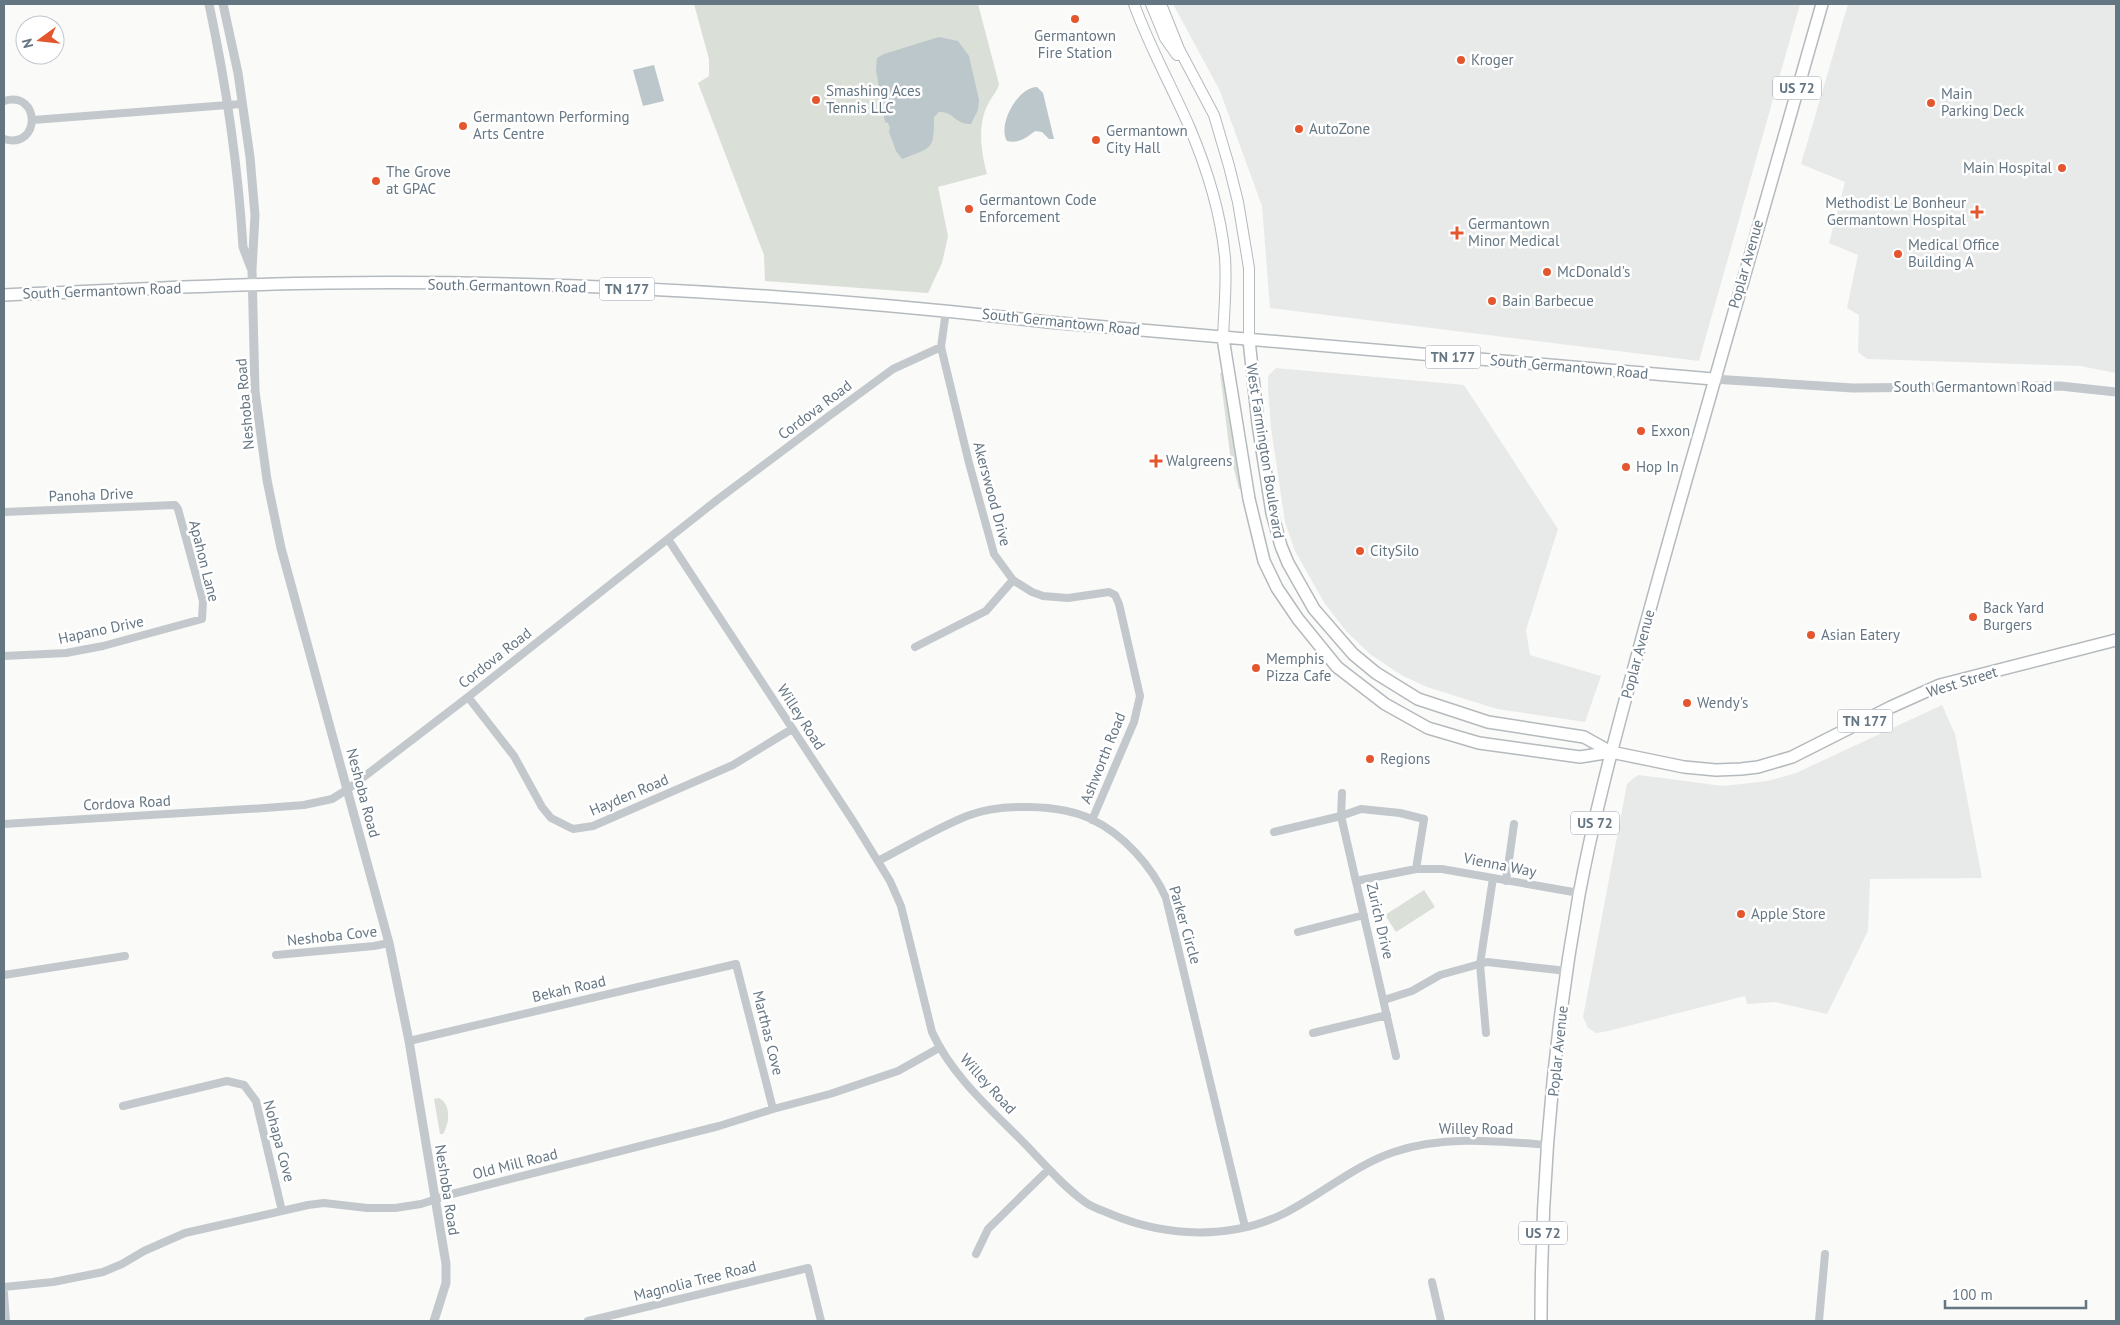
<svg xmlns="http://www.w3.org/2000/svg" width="2120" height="1325" font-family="'PT Sans',sans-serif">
	<rect width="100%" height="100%" fill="#fafaf8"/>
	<!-- built -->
	<path fill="#e8e9e9" d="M1173,4H1800L1699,361L1270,308L1262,206L1220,91Z
		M1848,4H2111L2116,6V373L2080,366L1867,359L1858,352L1859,315L1847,308L1858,255L1829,243L1845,182L1801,164Z
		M1276,368L1464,385L1558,529L1526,630L1530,655L1601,676L1585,722L1497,709L1427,687L1403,676L1371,655L1347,632L1325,604L1295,551L1285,522L1271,428L1268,390V376Z
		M1942,705L1955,734L1982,878L1870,879L1868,931L1827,1014L1775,1002L1747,1004L1745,996L1608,1031L1596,1033L1588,1028L1583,1017L1627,784L1635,777L1639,775L1723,786L1768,781L1796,773Z"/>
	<!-- green -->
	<path fill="#dadfd7" d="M694,4H978L999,84C997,92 992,96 988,104C977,125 981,152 987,174L938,187L948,236L942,263L928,293L765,281L764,255L698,83L709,76V59Z
		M1220,373H1222L1241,489H1239L1230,454Z
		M1424,890L1435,907L1396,932L1385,915Z
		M439,1098C451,1104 450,1123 443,1134H440L434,1099Z"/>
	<!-- water -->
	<path fill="#bbc7cb" d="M939,37L958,41L969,56L979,100L978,110L971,124C954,124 954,111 939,112L934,117C934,150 933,147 902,159L896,151L889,132L890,128L888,123L885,122L876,70L877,58L884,54Z
		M654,65L664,101L643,106L633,70Z
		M1037,87L1043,93L1054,139H1049L1042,132L1035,131C1027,137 1019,144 1007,141C997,125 1018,87 1037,87Z"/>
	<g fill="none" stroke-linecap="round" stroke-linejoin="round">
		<defs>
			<path id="secondary" d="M1134,4C1149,46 1171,85 1189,126C1206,166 1221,213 1225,258C1227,283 1224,311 1223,338
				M1151,4L1165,38L1177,55
				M1161,4L1179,49L1214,115L1229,166L1238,202L1249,268V340"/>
			<path id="primary" d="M4,295C112,291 221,284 329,283C569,280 810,295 1048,322L1713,379
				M1223,338L1249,499L1264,561L1277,588L1298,619L1337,667L1385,704L1428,728L1479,743L1580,757L1611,752
				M1249,340L1258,424L1272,513L1281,546L1288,563L1314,609L1353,654L1376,673L1418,699L1488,722L1584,737L1611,752L1684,767L1716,770L1741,769L1758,767L1792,757L1891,707L1940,685L2116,640
				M1541,1321C1541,1179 1554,1035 1579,895C1593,820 1613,745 1633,671C1654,594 1675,518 1697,442C1738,296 1779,150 1822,4"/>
		</defs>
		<!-- secondary casing -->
		<use href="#secondary" stroke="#b3babf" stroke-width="12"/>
		<!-- primary casing -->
		<use href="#primary" stroke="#b5babe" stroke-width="14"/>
		<!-- minor -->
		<path stroke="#c3c8cc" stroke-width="8" d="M4,101C41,90 41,150 4,139
			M33,120L241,104
			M946,311L941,347L969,463L994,554L1013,580L1032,592L1043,596L1068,598L1109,592L1115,595L1119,604L1140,696L1134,722L1092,820
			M4,512L175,505L178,509L203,601L202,619L103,646L66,653L4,656
			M668,539L855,824L890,881L901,906L932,1032C953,1078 993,1111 1028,1147C1046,1166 1064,1187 1085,1202C1093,1208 1104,1211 1113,1215C1167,1237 1232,1240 1285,1213C1322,1194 1355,1165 1394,1152C1443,1135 1497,1141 1548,1145
			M915,647L986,611L1013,580
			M468,697L514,756L542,807L551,818L573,829L593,826L733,765L792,729
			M1342,793L1341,816L1396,1056
			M4,824L265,808L304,805L332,799L348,789L468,697L717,500L829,416L893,369L941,347
			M1274,832L1341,816L1361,809L1400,813L1424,819L1416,869
			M878,861C907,846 937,828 967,816C999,803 1060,804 1091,819C1123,834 1152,866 1166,898L1245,1227
			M1356,881L1416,869H1442L1579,893
			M1506,881L1514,824
			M1298,932L1364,915
			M276,955L374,946L389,943
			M4,975L125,956
			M1384,1000L1412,991L1440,975L1487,962L1567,971
			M1313,1033L1387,1015
			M1486,1033L1480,964L1493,878
			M409,1041L736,964L773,1109
			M123,1106L227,1081L244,1085L256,1101L282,1211
			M976,1254L988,1229L1049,1169
			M1432,1282L1441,1321
			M4,1287L53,1282L103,1272L122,1264L144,1251L185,1233L308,1205L324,1203L367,1208H395L421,1204L452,1194L719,1126L773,1109L830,1094L898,1071L939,1048
			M4,1293L6,1321
			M588,1321L808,1268L821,1321
			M1819,1321L1825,1254"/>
		<!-- tertiary -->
		<path stroke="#c3c8cc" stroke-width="9" d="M209,4C226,84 238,165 243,247L251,268
			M223,4L238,73L250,157L255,215L252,270L255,391L267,480L281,548L389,943L409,1041L446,1264V1283L434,1321
			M1713,379L1853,388L2060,386L2116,392"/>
		<!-- secondary -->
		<use href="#secondary" stroke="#fff" stroke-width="10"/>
		<!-- primary -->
		<use href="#primary" stroke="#fff" stroke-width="11"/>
	</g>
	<!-- markers -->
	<g fill="#e4572e" stroke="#fff" stroke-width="2">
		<circle cx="1075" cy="19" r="5"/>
		<circle cx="1461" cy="60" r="5"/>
		<circle cx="816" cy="100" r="5"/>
		<circle cx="1931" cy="103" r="5"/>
		<circle cx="463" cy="126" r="5"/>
		<circle cx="1299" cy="129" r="5"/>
		<circle cx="1096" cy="140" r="5"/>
		<circle cx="2062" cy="168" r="5"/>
		<circle cx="376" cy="181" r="5"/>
		<circle cx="969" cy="209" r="5"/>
		<path d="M1974.5 204.5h5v5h5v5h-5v5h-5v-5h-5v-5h5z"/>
		<path d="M1454.5 225.5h5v5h5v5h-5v5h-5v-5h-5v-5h5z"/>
		<circle cx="1898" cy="254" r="5"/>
		<circle cx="1547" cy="272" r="5"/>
		<circle cx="1492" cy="301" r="5"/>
		<circle cx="1641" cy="431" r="5"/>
		<path d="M1153.5 453.5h5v5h5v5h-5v5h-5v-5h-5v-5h5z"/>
		<circle cx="1626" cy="467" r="5"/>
		<circle cx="1360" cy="551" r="5"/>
		<circle cx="1973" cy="617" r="5"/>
		<circle cx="1811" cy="635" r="5"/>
		<circle cx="1256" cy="668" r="5"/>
		<circle cx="1687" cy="703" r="5"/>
		<circle cx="1370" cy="759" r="5"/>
		<circle cx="1741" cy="914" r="5"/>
	</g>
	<g text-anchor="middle" stroke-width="5" stroke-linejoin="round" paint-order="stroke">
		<!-- shield labels -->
		<g fill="#fff" stroke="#939fa8" stroke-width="1">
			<rect x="1773" y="76.5" width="48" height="23" rx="4"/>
			<rect x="599.5" y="277.5" width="55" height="23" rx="4"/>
			<rect x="1425.5" y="345.5" width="55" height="23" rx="4"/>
			<rect x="1837.5" y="709.5" width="55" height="23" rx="4"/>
			<rect x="1571" y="811.5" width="48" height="23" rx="4"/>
			<rect x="1519" y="1221.5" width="48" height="23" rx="4"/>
		</g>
		<g font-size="14" font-weight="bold" fill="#657683">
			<text x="1797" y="93">US 72</text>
			<text x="627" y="294">TN 177</text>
			<text x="1453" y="362">TN 177</text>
			<text x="1865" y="726">TN 177</text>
			<text x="1595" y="828">US 72</text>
			<text x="1543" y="1238">US 72</text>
		</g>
		<!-- poi labels -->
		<g font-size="15" fill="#657683" stroke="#fff" text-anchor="start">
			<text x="1075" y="41" text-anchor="middle">Germantown<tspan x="1075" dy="17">Fire Station</tspan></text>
			<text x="1471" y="65">Kroger</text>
			<text x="826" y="96">Smashing Aces<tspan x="826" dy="17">Tennis LLC</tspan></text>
			<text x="1941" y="99">Main<tspan x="1941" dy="17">Parking Deck</tspan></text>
			<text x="473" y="122">Germantown Performing<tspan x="473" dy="17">Arts Centre</tspan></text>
			<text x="1309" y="134">AutoZone</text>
			<text x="1106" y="136">Germantown<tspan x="1106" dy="17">City Hall</tspan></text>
			<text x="2052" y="173" text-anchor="end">Main Hospital</text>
			<text x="386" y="177">The Grove<tspan x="386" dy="17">at GPAC</tspan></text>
			<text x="979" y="205">Germantown Code<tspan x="979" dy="17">Enforcement</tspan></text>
			<text x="1966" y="208" text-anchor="end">Methodist Le Bonheur<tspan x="1966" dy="17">Germantown Hospital</tspan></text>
			<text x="1468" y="229">Germantown<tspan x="1468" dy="17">Minor Medical</tspan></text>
			<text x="1908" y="250">Medical Office<tspan x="1908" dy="17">Building A</tspan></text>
			<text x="1557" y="277">McDonald's</text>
			<text x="1502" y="306">Bain Barbecue</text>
			<text x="1651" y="436">Exxon</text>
			<text x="1166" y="466">Walgreens</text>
			<text x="1636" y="472">Hop In</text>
			<text x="1370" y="556">CitySilo</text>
			<text x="1983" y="613">Back Yard<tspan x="1983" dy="17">Burgers</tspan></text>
			<text x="1821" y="640">Asian Eatery</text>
			<text x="1266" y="664">Memphis<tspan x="1266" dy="17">Pizza Cafe</tspan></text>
			<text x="1697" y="708">Wendy's</text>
			<text x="1380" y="764">Regions</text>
			<text x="1751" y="919">Apple Store</text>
		</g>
		<!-- street labels -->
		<g font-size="15" fill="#657683" stroke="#fff">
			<text transform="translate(1746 264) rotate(-74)" y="5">Poplar Avenue</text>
			<text transform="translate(507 286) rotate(1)" y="5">South Germantown Road</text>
			<text transform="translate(102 291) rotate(-2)" y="5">South Germantown Road</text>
			<text transform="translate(1061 322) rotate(6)" y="5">South Germantown Road</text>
			<text transform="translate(1569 367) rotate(5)" y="5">South Germantown Road</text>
			<text x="1973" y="392">South Germantown Road</text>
			<text transform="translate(245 404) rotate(-95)" y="5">Neshoba Road</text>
			<text transform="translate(815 410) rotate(-37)" y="5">Cordova Road</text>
			<text transform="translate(1265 451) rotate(81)" y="5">West Farmington Boulevard</text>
			<text transform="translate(992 494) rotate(75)" y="5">Akerswood Drive</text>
			<text transform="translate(91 495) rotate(-2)" y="5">Panoha Drive</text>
			<text transform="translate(204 561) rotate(76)" y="5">Apahon Lane</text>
			<text transform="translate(101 630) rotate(-12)" y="5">Hapano Drive</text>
			<text transform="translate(1638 654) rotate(-75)" y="5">Poplar Avenue</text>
			<text transform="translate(495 658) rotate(-38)" y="5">Cordova Road</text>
			<text transform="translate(1962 682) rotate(-17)" y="5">West Street</text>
			<text transform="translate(801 717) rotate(57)" y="5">Willey Road</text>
			<text transform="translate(1103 758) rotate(-68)" y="5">Ashworth Road</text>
			<text transform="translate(363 793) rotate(75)" y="5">Neshoba Road</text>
			<text transform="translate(629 795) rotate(-23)" y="5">Hayden Road</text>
			<text transform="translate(127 803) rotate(-3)" y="5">Cordova Road</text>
			<text transform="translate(1500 865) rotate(11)" y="5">Vienna Way</text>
			<text transform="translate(1380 921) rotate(77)" y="5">Zurich Drive</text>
			<text transform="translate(1185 925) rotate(74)" y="5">Parker Circle</text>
			<text transform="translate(332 936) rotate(-6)" y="5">Neshoba Cove</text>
			<text transform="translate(569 989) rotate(-13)" y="5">Bekah Road</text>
			<text transform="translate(768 1033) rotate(76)" y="5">Marthas Cove</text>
			<text transform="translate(1558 1051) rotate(-84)" y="5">Poplar Avenue</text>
			<text transform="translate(988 1084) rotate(48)" y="5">Willey Road</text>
			<text x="1476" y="1134">Willey Road</text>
			<text transform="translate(279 1141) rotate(75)" y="5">Nohapa Cove</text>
			<text transform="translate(515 1164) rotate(-14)" y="5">Old Mill Road</text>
			<text transform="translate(447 1190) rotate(81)" y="5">Neshoba Road</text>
			<text transform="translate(695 1281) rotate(-14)" y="5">Magnolia Tree Road</text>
		</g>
	</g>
	<!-- border -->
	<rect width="2120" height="1325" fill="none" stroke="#657683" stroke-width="10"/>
	<!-- north arrow -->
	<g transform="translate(40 40) rotate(255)"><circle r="24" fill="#ffffff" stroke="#c1c8cd"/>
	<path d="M0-4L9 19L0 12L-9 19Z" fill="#e4572e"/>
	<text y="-8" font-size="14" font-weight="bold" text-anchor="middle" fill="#657683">N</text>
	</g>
	<!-- scale -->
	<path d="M1945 1300v8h141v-8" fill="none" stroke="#657683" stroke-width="2.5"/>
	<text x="1952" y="1300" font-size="15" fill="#657683" stroke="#ffffff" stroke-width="4" paint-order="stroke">100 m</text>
</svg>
